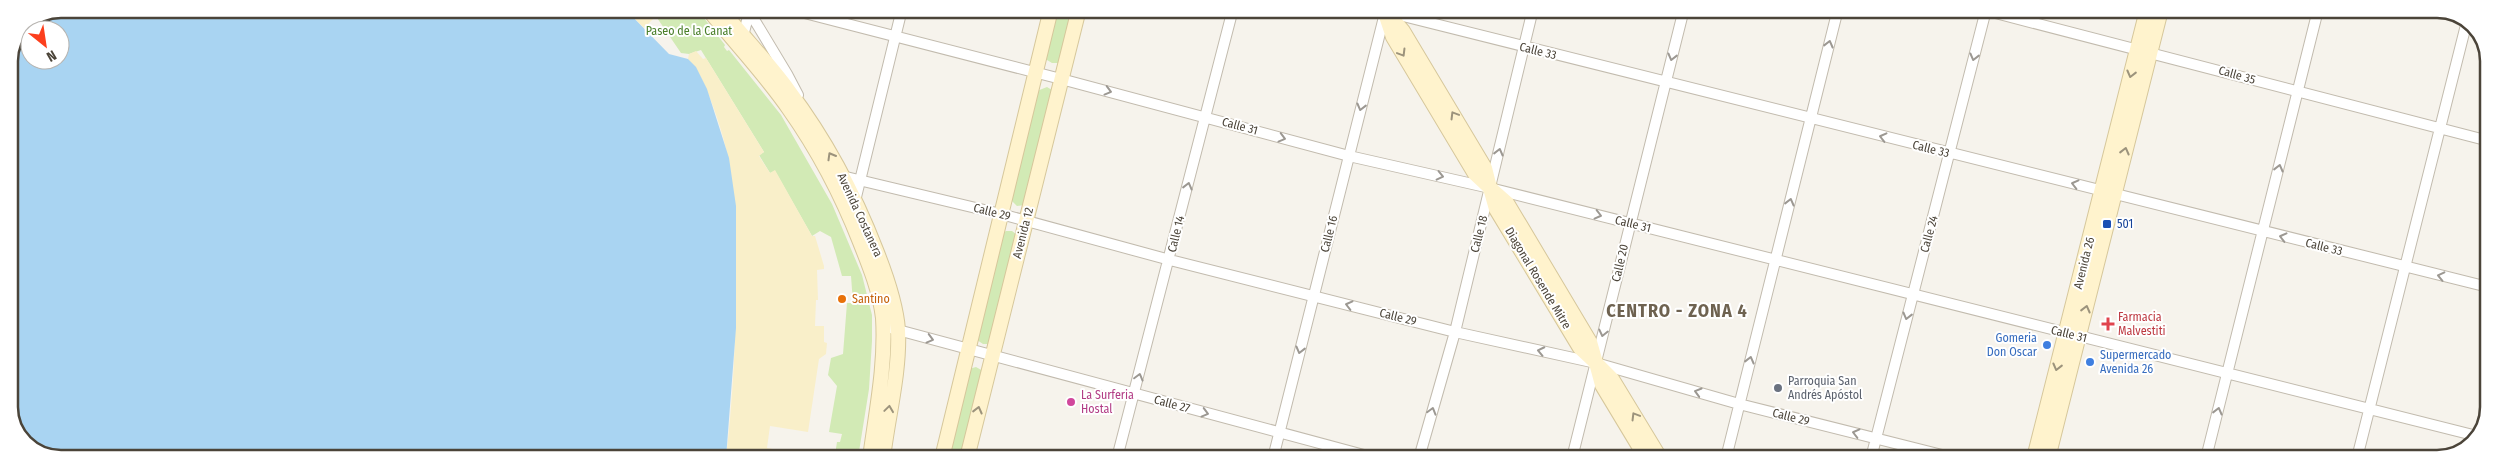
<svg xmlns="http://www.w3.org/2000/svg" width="2498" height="467" font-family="'Fira Sans Condensed',sans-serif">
	<rect width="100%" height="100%" fill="#f6f3ec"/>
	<!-- green -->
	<path fill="#d2eab5" d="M651,9H697L725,45L724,47L727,51L729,50L781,115L832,204L862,275L872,315V341L869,389L858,458H837L838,455H835L837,442H840L842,434L829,432L837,386L828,375L831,358L843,354L847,303H853L851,276H842L831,237L820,231L812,236L775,171L770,173L759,155L764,152L701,50L689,54L681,53Z
		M1058,9H1075L1059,63H1052L1047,60L1046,55Z
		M1047,87L1052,90L1025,205L1017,206L1011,200L1037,91Z
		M1006,231H1012L1016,234L990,344H983L977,340L1003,233Z
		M976,367L983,371L963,458H946L969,369Z"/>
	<!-- sand -->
	<path fill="#f9efc9" d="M625,9H651L656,16L644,28Z
		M696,51L703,59L706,58L764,152L759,156L770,173L775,170L812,236H815L824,266V269L817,270L818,300H816L815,326H824V342L827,343L826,354L819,359L808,432L770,426L767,448L801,454V458H726C733,398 736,339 736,280C736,217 736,169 714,109C707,90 701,73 688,59L689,54Z"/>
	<!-- water -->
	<path fill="#a9d4f2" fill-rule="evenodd" d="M61,9H625L669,54L688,59L696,67L707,89L729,158L736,206V328L726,458L51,457L22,441L9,413V60L24,24ZM30,30H60V60H30Z"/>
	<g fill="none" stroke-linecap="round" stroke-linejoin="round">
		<defs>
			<path id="street" d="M789,9L1061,79L1349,156L1490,188L2477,436
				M1375,9L2488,287
				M1984,10L2489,141
				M749,11L787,74L798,95
				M743,36L750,9
				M842,176L1001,214L1170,260L1455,332L1596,363L1739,404L1954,458
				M852,203L855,201L902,9
				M883,326L1375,458
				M1117,458L1233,9
				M1273,458L1385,13
				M1419,458L1455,332L1533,9
				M1572,458L1684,9
				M1726,458L1838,9
				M1871,458L1986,10
				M2206,458L2318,10
				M2357,458L2467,21"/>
			<path id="secondary" d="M708,9C735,43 765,74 789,109C818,150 842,196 860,242C870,267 880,292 883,318C886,365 876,412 870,458
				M721,9C743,37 768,62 789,91C825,139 854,193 876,250C886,275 896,303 898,330C900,372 888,416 883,458
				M1384,9L1403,31L1485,168L1490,188L1507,203L1590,342L1596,363L1612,379L1660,458
				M1386,16L1393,37L1475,174L1490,188L1496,209L1580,348L1596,363L1602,385L1646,458
				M942,458L1051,9
				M967,458L1079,9
				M2034,458L2147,10
				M2048,458L2161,10"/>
		</defs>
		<!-- street casing -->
		<use href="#street" stroke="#c2bbae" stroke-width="12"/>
		<!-- secondary casing -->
		<use href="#secondary" stroke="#d6c79b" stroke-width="16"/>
		<!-- street -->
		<use href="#street" stroke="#fff" stroke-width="10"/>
		<!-- secondary -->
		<use href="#secondary" stroke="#fff3cd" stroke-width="14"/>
	</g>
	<!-- one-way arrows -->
	<defs><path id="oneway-chevron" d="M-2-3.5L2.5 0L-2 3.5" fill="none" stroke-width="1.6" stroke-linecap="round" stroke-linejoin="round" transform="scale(1.25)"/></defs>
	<g stroke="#9c9892">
		<use href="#oneway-chevron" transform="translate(1829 44) rotate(-76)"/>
		<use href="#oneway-chevron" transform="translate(1672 57) rotate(104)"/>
		<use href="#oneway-chevron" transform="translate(1974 57) rotate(104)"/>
		<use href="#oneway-chevron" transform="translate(1108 91) rotate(15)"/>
		<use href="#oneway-chevron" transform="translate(1361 107) rotate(104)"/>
		<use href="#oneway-chevron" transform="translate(1883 137) rotate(-166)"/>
		<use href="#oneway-chevron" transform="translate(1282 138) rotate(15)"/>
		<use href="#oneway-chevron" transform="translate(1499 152) rotate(-76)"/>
		<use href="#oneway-chevron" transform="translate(2279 168) rotate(-76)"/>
		<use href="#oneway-chevron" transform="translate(1440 176) rotate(13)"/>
		<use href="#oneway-chevron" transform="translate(2075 184) rotate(-166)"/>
		<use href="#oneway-chevron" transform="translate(1188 186) rotate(-76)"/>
		<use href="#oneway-chevron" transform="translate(1790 202) rotate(-76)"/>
		<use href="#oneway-chevron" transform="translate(1598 215) rotate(14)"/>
		<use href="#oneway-chevron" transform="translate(2283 237) rotate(-166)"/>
		<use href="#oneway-chevron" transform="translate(2441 276) rotate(-167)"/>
		<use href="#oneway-chevron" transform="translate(1349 305) rotate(-166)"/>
		<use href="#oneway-chevron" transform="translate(1907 316) rotate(104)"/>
		<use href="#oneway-chevron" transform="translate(1603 333) rotate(103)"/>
		<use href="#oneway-chevron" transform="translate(930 339) rotate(15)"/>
		<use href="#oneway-chevron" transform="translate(1300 350) rotate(104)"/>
		<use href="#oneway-chevron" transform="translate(1541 351) rotate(-168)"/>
		<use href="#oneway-chevron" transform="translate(1750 360) rotate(-76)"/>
		<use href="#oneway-chevron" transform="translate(1139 377) rotate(-75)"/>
		<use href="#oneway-chevron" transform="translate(1698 392) rotate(-164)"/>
		<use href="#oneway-chevron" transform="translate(1432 411) rotate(-74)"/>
		<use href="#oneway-chevron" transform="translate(2218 411) rotate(-76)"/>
		<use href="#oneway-chevron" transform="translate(1205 413) rotate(15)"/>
		<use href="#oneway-chevron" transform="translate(1856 433) rotate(-166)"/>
	</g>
	<g stroke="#9c937c">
		<use href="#oneway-chevron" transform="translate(1402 53) rotate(59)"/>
		<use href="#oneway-chevron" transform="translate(2131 74) rotate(104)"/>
		<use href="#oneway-chevron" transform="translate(1454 115) rotate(-121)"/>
		<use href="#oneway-chevron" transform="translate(2125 151) rotate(-76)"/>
		<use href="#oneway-chevron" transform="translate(831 156) rotate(-120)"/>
		<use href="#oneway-chevron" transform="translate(2086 309) rotate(-76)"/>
		<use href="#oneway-chevron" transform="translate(2057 367) rotate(104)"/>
		<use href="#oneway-chevron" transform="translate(889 409) rotate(-82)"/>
		<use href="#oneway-chevron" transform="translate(978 410) rotate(-76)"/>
		<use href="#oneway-chevron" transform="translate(1635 416) rotate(-121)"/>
	</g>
	<!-- markers -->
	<rect fill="#1a4fb4" stroke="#fff" stroke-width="2" x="2102" y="219" width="10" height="10" rx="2.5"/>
	<circle fill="#e8710a" stroke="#fff" stroke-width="2" cx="842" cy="299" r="5"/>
	<path fill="#e0444e" stroke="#fff" stroke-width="2" d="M2105.5 316.5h5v5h5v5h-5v5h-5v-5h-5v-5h5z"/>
	<g fill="#3f7fe0" stroke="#fff" stroke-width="2">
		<circle cx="2047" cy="345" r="5"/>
		<circle cx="2090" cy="362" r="5"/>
	</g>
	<circle fill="#6b7280" stroke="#fff" stroke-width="2" cx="1778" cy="388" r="5"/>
	<circle fill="#d1479c" stroke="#fff" stroke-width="2" cx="1071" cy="402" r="5"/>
	<g text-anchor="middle" stroke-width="4" stroke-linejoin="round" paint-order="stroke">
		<!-- park labels -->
		<g font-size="12" fill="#4a7f2a" stroke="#fff">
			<text x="689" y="35">Paseo de la Canat</text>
		</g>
		<!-- street labels -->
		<g font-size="12" fill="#4b4439" stroke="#fff">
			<text transform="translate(1538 51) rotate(14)" y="4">Calle 33</text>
			<text transform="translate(2237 75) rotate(16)" y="4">Calle 35</text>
			<text transform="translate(1240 126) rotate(15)" y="4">Calle 31</text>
			<text transform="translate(1931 149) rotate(14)" y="4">Calle 33</text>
			<text transform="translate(992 212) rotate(14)" y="4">Calle 29</text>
			<text transform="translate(860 215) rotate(65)" y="4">Avenida Costanera</text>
			<text transform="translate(1633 224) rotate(14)" y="4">Calle 31</text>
			<text transform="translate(1023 233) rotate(-76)" y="4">Avenida 12</text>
			<text transform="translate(1176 234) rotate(-76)" y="4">Calle 14</text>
			<text transform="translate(1329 234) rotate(-76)" y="4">Calle 16</text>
			<text transform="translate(1479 234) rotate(-76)" y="4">Calle 18</text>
			<text transform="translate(1929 234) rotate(-75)" y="4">Calle 24</text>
			<text transform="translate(2324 247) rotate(14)" y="4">Calle 33</text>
			<text transform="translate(1620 263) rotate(-77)" y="4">Calle 20</text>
			<text transform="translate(2084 263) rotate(-76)" y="4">Avenida 26</text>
			<text transform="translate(1538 278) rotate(59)" y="4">Diagonal Rosende Mitre</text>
			<text transform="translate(1398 317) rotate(14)" y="4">Calle 29</text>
			<text transform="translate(2069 334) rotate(14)" y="4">Calle 31</text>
			<text transform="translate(1172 404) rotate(15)" y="4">Calle 27</text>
			<text transform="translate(1791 417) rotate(14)" y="4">Calle 29</text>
		</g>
		<!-- transit labels -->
		<g font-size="12" fill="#164399" stroke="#fff" text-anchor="start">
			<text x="2117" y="228">501</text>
		</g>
		<!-- food labels -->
		<g font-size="12" fill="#c56008" stroke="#fff" text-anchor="start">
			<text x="852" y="303">Santino</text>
		</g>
		<!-- health labels -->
		<g font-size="12" fill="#be3a42" stroke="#fff" text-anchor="start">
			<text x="2118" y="321">Farmacia<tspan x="2118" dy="14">Malvestiti</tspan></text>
		</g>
		<!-- shop labels -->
		<g font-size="12" fill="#366cbe" stroke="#fff" text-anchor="end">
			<text x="2037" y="342">Gomeria<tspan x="2037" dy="14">Don Oscar</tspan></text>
			<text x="2100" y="359" text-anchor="start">Supermercado<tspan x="2100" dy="14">Avenida 26</tspan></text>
		</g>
		<!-- worship labels -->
		<g font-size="12" fill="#5b616d" stroke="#fff" text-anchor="start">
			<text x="1788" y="385">Parroquia San<tspan x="1788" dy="14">Andrés Apóstol</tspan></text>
		</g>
		<!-- hotel labels -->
		<g font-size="12" fill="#b23c85" stroke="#fff" text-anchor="start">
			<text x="1081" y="399">La Surferia<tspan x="1081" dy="14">Hostal</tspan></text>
		</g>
		<!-- district labels -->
		<g font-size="18" font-weight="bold" letter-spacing="1" fill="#6e6250" stroke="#fff">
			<text x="1677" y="317">CENTRO - ZONA 4</text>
		</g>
	</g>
	<!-- crop -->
	<path d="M0 0H2498V467H0ZM61 18H2437A43 43 0 0 1 2480 61V407A43 43 0 0 1 2437 450H61A43 43 0 0 1 18 407V61A43 43 0 0 1 61 18Z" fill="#fff" fill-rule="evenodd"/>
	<path fill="none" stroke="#4b4439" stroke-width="2.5" d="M61 18H2437A43 43 0 0 1 2480 61V407A43 43 0 0 1 2437 450H61A43 43 0 0 1 18 407V61A43 43 0 0 1 61 18Z"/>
	<!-- north arrow -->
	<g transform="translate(45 45) rotate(150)"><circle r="24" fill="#ffffff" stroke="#b7b4b0"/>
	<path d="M0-4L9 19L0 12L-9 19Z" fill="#fc3f1d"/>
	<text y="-8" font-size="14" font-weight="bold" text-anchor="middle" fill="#4b4439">N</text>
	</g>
</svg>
